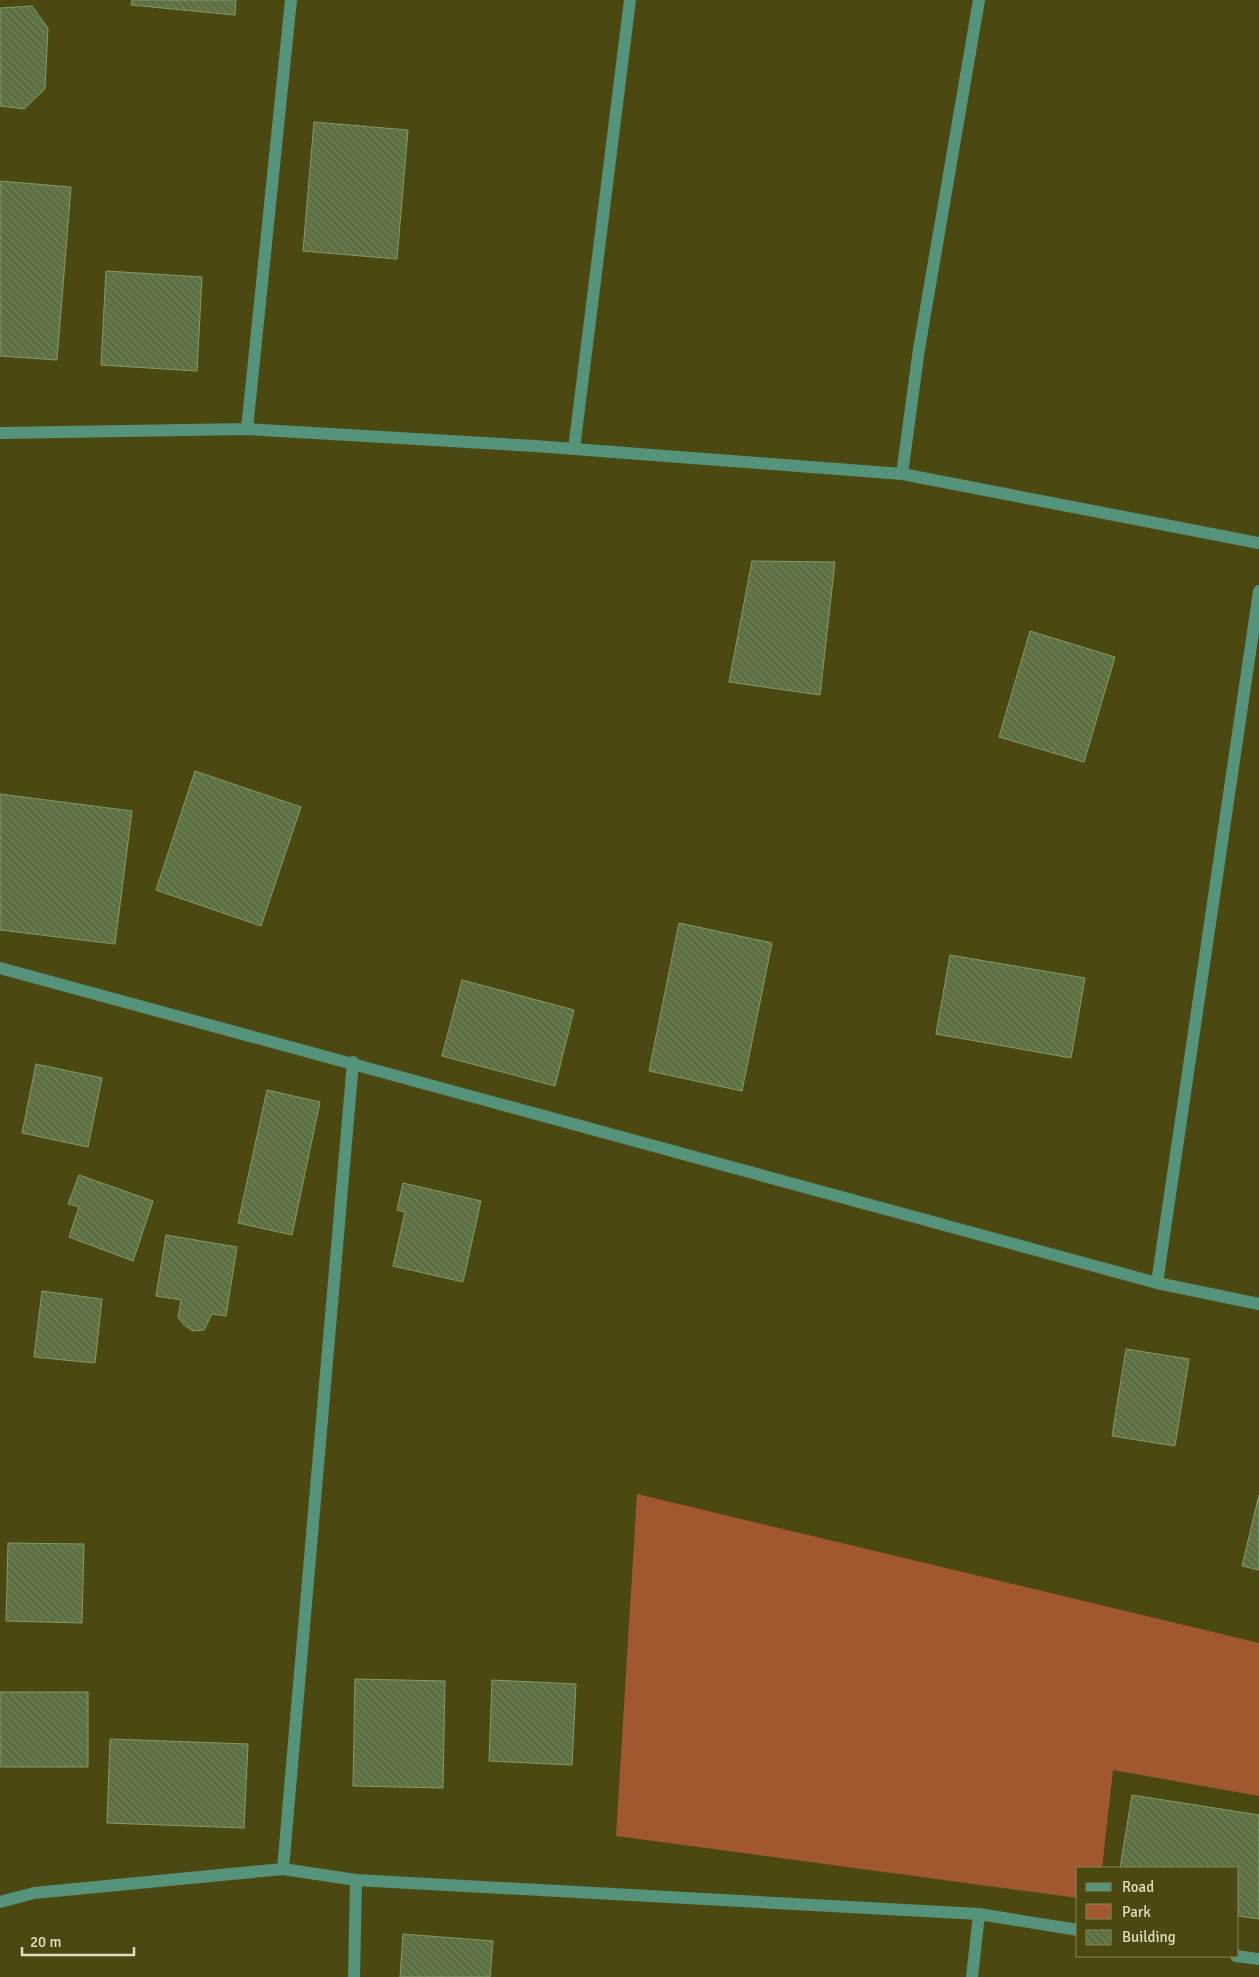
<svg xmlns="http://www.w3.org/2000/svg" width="1259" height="1977" font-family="Signika,sans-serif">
	<defs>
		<pattern id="building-back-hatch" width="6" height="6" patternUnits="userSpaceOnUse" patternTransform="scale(1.25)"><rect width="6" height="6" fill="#647948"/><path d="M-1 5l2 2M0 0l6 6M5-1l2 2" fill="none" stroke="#556142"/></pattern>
	</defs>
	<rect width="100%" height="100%" fill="#4b4911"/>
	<!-- green -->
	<path fill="#a2582f" d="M637,1494L1259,1643V1796L1113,1770L1102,1868H1078V1898L616,1836Z"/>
	<!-- building -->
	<path fill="url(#building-back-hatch)" stroke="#849a68" d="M132,0H236L235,15L131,5Z
		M32,6L48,28L45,89L24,109L0,106V8Z
		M314,122L408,130L397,259L303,251Z
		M0,181L71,187L57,360L0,356Z
		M106,271L202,277L197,371L101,365Z
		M752,561L835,562L820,695L729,682Z
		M1030,631L1115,657L1084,762L999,737Z
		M195,771L301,807L261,926L156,890Z
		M0,794L132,811L115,944L0,930Z
		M679,923L772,943L742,1091L649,1071Z
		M950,955L1085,978L1071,1058L936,1034Z
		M462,980L574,1010L555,1086L442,1056Z
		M36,1064L102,1078L88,1147L22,1133Z
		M267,1090L320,1102L292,1235L238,1223Z
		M79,1175L153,1201L133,1261L69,1237L79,1207L68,1204Z
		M403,1183L481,1201L463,1282L393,1266L405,1212L397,1210Z
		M166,1235L237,1247L226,1316L212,1314L204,1330L193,1331L184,1325L178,1317L181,1300L156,1296Z
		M42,1291L102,1299L95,1363L34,1357Z
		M1126,1349L1189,1359L1175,1446L1112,1436Z
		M1259,1495V1570L1242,1566Z
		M8,1543L84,1544L82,1623L6,1621Z
		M355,1679L445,1681L443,1788L353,1786Z
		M492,1680L576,1684L572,1765L489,1761Z
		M0,1692H88V1767H0Z
		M110,1739L248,1744L244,1828L107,1823Z
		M1132,1795L1259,1815V1919L1238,1916V1868H1120Z
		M403,1934L493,1941L490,1977H400Z"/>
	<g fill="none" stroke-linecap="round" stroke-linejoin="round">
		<!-- minor -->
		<path stroke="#55937b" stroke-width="12" d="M247,429L291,0
			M0,433L247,429L535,446L902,474L1259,543
			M574,449L630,0
			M902,474L919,349L979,0
			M0,968L1157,1283L1259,1304
			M1157,1283L1259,591
			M283,1869L353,1062
			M0,1902L34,1893L283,1869L356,1880L979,1914L1078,1930
			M1236,1956L1259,1959
			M354,1977L356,1880
			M972,1977L979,1914"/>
	</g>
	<!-- legend -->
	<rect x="1076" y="1867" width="162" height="90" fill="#4b4911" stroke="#868559"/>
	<rect x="1086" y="1883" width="25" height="8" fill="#55937b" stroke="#868559"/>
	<text x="1122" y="1892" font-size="15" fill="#dfe0c4">Road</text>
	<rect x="1086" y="1904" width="25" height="15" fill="#a2582f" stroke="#868559"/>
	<text x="1122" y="1917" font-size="15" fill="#dfe0c4">Park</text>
	<rect x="1086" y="1930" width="25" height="15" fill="url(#building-back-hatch)" stroke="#868559"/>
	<text x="1122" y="1942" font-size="15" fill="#dfe0c4">Building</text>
	<!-- scale -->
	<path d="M22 1947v8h112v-8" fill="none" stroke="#dfe0c4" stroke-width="2.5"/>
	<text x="30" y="1947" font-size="15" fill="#dfe0c4" stroke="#4b4911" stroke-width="4" paint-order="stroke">20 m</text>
</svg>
